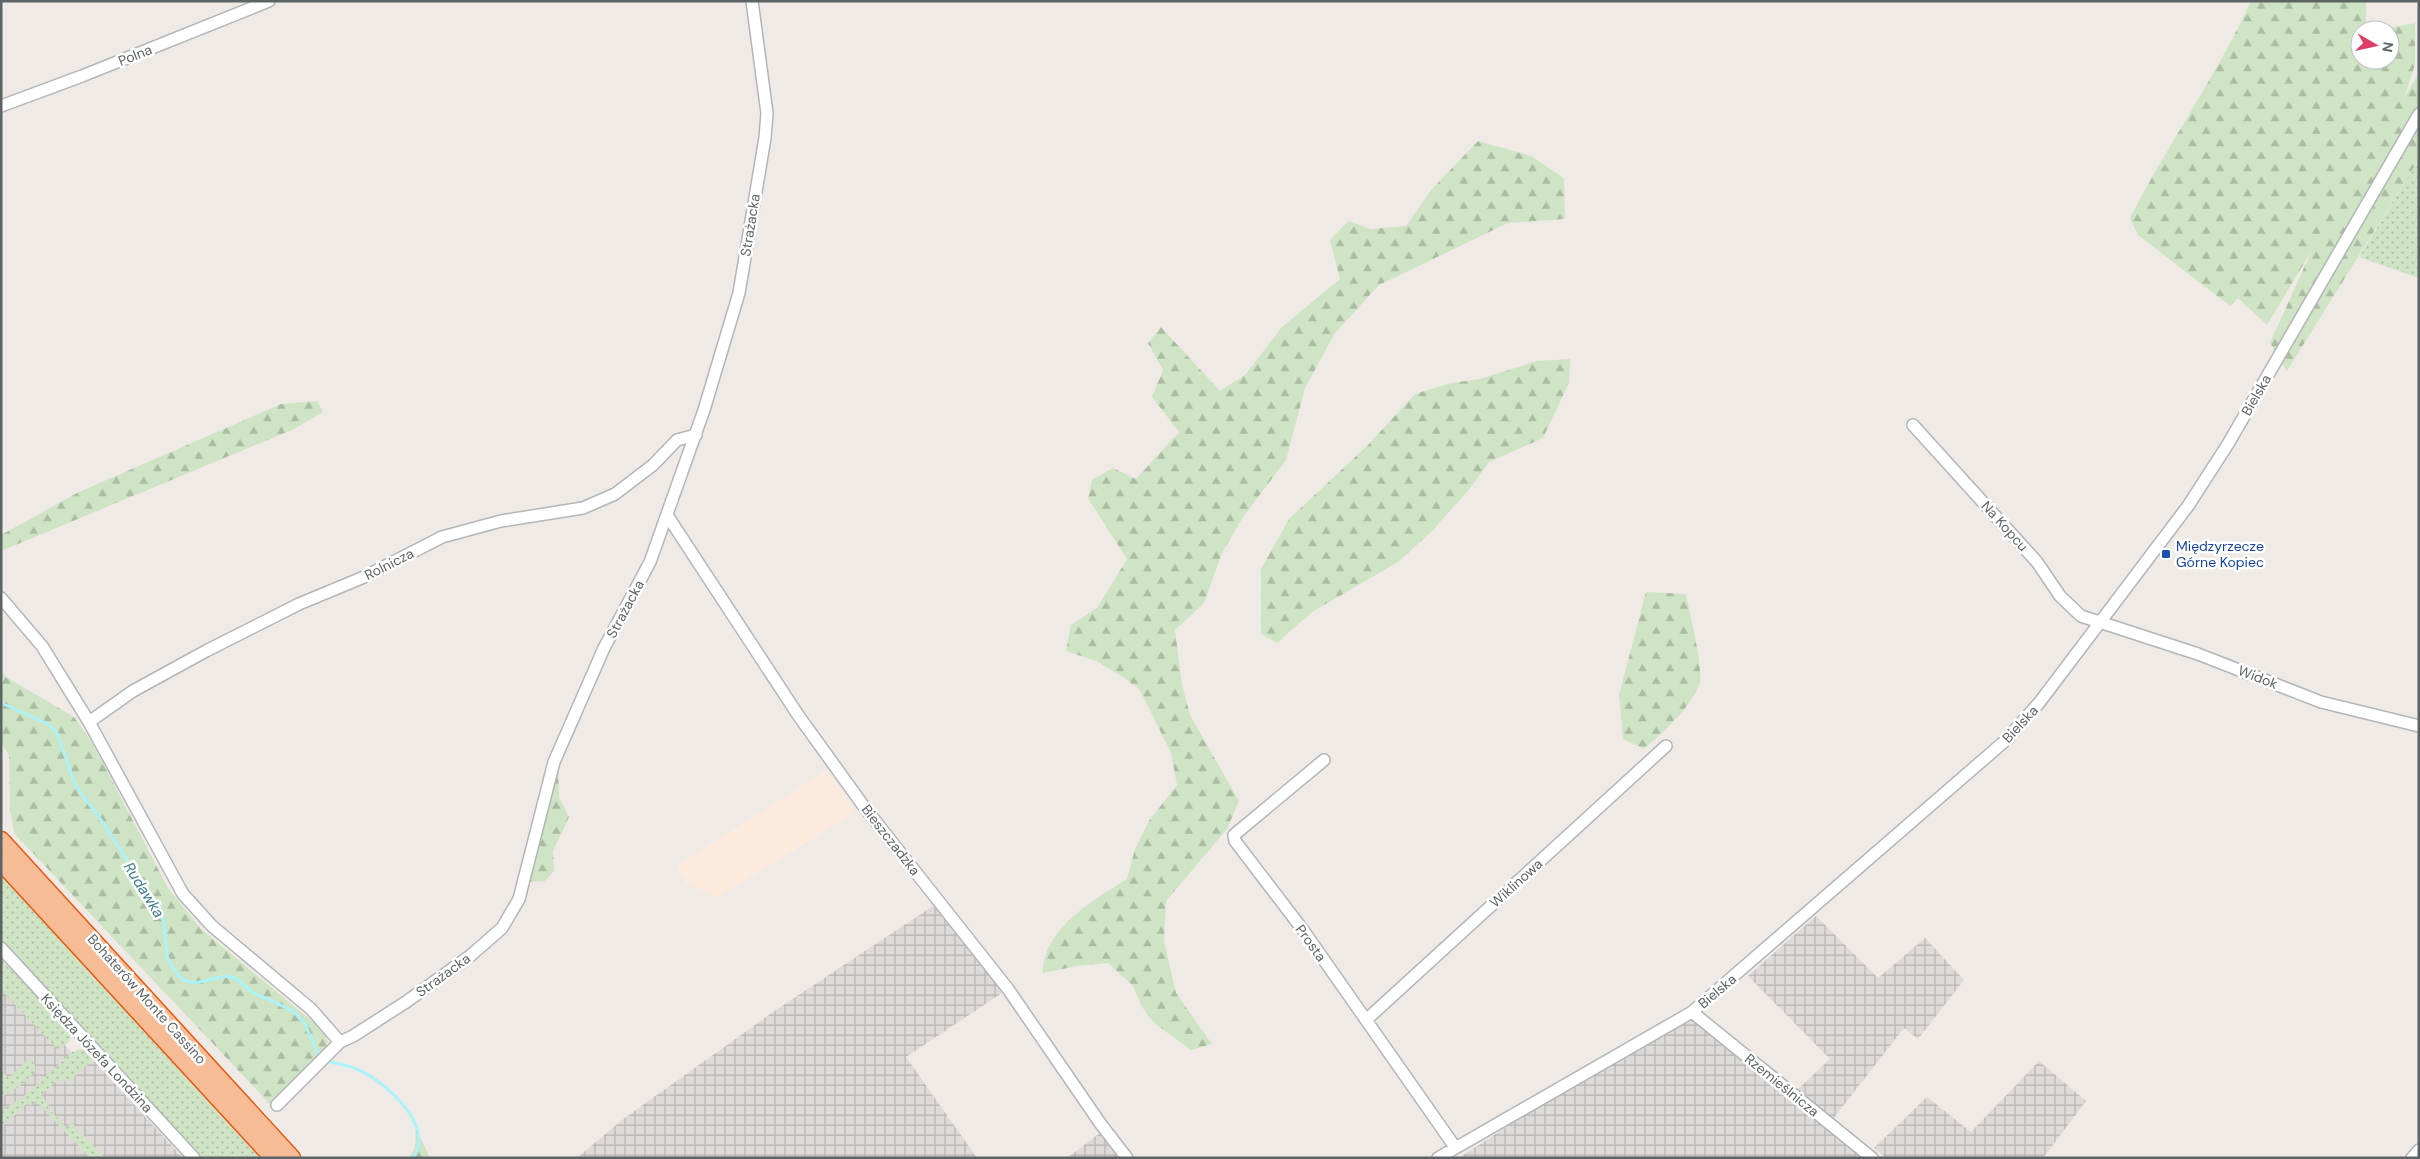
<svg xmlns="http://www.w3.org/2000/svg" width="2420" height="1159" font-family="'DM Sans',sans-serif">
	<defs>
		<pattern id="industrial-grid" width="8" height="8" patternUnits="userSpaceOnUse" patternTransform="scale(1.25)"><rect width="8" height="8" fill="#dedad8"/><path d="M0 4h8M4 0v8" fill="none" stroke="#b7b4b3"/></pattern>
		<pattern id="grass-dots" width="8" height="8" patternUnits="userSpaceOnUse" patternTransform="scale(1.25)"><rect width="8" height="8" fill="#cfe4c4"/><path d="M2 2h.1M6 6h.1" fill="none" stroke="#abbca3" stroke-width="1.8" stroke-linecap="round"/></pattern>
		<pattern id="forest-firs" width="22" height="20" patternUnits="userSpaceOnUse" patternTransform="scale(1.25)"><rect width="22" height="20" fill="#cfe4c4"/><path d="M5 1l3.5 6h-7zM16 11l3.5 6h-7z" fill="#abbca3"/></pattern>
	</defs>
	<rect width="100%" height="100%" fill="#efeae6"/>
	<!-- commercial -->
	<path fill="#fceade" d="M827,770L856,812L717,898L686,883L676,866Z"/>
	<!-- industrial -->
	<path fill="url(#industrial-grid)" d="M936,904L1008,989L906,1057L977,1158H577L622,1120L773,1012Z
		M1816,916L1878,978L1925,938L1964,980L1918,1039L1904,1028L1832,1120L1798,1089L1830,1059L1748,976Z
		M1,976L76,1057L84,1050L183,1158H1Z
		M1693,1019L1864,1158H1459L1538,1106Z
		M2039,1061L2086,1101L2043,1158H1886L1874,1148L1927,1097L1971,1132Z
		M1100,1133L1118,1158H1067Z"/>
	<!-- grass -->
	<path fill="url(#grass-dots)" d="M2419,159V278L2359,257Z
		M1,876L260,1158H200L1,942Z
		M1,959L71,1032L69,1042L58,1050L1,990Z
		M80,1049L84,1050L93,1060L67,1083L61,1077L41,1095L49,1105L48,1108L66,1127L72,1123L105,1158H90L36,1101L30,1106L28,1103L1,1128V1111L24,1096L72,1052Z
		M29,1058L35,1065V1072L21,1085L1,1098V1070L9,1078Z"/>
	<!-- forest -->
	<path fill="url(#forest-firs)" d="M2251,1H2366V30H2360V60H2390V33L2393,27L2415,23V65L2404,98L2419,73V159L2287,371L2270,343L2312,250L2267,325L2238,298L2230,306L2138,235L2130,218C2168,144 2216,77 2251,1Z
		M1478,141L1531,156L1564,178L1565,219L1508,223L1379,285L1335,333L1305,388L1286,460L1243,517L1222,553L1204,603L1175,630L1182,685L1190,715L1239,801L1227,829L1166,901L1164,942L1176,993L1212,1044L1191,1050L1154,1023L1142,1007L1133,986L1108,963L1077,966L1043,973C1043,928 1094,900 1127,879L1135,849L1149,821L1177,785L1171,753L1140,690L1123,677L1096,661L1066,651L1071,625L1097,608L1127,559L1088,498L1092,480L1113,468L1136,479L1179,432L1152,397L1163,370L1148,343L1161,327L1220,391L1245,375L1282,327L1340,279L1330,240L1348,221L1371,229L1406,226L1432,189Z
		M1570,359L1569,383L1543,438L1489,462L1468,491L1431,532L1398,562L1312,612L1277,643L1261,634V569L1289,519L1368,445L1415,394L1451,383L1480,379L1537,361Z
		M317,401L323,412L294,429L1,551V535L79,492L281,404Z
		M1646,592L1686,594C1689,611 1705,672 1699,685C1688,711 1664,731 1644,749L1623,739L1619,695Z
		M1,671L6,677L74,717L93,744L168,888L202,930L325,1032L328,1041L324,1052L274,1104H270L14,833L10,809L9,755L1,743Z
		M558,763L559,797L569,817L553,851L554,871L545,881L528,882Z
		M416,1128L430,1158H409L415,1148Z"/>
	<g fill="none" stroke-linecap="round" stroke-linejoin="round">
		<!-- stream -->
		<path stroke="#abf2f9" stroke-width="3" d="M1,703L48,724L57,733L76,787L97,814L159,909L164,922L167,957L175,971L183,980L195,983L226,976L235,978L252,992L293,1011L305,1024L319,1057
			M323,1061C333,1063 345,1064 354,1068C382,1078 437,1126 413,1158"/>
		<defs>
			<path id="minor" d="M1,106L82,76L269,1
				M1913,425L2037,562L2060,596L2081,616L2198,654L2321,702L2419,726
				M667,515L798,715L865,808L1008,989L1100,1123L1127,1158
				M1,598L42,646L89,722L183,894L212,926L311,1009L340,1042
				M89,722L133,691L206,651L299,604L364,577L442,537L501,521L583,508L615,494L653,465L677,440L696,435
				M1324,760L1234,835L1235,841L1303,930L1455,1147
				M1,948L194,1158
				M1692,1012L1872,1158
				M1366,1020L1666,746
				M277,1105L340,1042L353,1036L406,1002L470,956L502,928L519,899L554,762L604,648L650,562L704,410L739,293L765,138L767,113L752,1
				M1438,1158L1692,1012L2006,740L2039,703L2188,506L2228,444L2419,114
				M2412,1158L2419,1150"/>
			<path id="highway" d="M1,840L292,1158
				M1,862L273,1158"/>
		</defs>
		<!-- minor casing -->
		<use href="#minor" stroke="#b1b6b7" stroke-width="14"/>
		<!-- highway casing -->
		<use href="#highway" stroke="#e5580f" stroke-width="19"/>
		<!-- minor -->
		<use href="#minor" stroke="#fff" stroke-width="11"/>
		<!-- highway -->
		<use href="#highway" stroke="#f6bc96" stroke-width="16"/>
	</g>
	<!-- markers -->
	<rect fill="#1a4fb4" stroke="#fff" stroke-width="2" x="2161" y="549" width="10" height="10" rx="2.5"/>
	<g text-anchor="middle" stroke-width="5" stroke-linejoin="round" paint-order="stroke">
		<!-- street labels -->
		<g font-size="14" fill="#5d6465" stroke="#fff">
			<text transform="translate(135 55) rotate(-22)" y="5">Polna</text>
			<text transform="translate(750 225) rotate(-81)" y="5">Strażacka</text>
			<text transform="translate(2256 395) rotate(-60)" y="5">Bielska</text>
			<text transform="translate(2005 526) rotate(48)" y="5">Na Kopcu</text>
			<text transform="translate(389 564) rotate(-27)" y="5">Rolnicza</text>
			<text transform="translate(625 609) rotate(-62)" y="5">Strażacka</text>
			<text transform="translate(2258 677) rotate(21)" y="5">Widok</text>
			<text transform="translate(2020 724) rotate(-47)" y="5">Bielska</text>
			<text transform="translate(891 840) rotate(52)" y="5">Bieszczadzka</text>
			<text transform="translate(1516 883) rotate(-42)" y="5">Wiklinowa</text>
			<text transform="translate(1311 943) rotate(54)" y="5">Prosta</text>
			<text transform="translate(443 975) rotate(-36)" y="5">Strażacka</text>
			<text transform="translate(1717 991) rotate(-40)" y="5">Bielska</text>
			<text transform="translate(147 999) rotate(48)" y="5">Bohaterów Monte Cassino</text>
			<text transform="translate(97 1053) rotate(47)" y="5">Księdza Józefa Londzina</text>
			<text transform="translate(1782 1085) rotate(39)" y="5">Rzemieślnicza</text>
		</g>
		<!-- transit labels -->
		<g font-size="14" fill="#164399" stroke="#fff" text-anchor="start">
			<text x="2176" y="551">Międzyrzecze<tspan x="2176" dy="16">Górne Kopiec</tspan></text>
		</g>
		<!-- water labels -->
		<g font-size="15" font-style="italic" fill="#3c7c89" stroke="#fff">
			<text transform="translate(144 890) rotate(58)" y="5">Rudawka</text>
		</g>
	</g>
	<!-- border -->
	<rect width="2420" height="1159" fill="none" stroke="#5d6465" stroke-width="5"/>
	<!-- north arrow -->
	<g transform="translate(2375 45) rotate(99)"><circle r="24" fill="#ffffff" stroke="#bec1c1"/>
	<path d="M0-4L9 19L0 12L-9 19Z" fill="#de3d68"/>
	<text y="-8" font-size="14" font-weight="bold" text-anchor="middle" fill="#5d6465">N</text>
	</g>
</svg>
